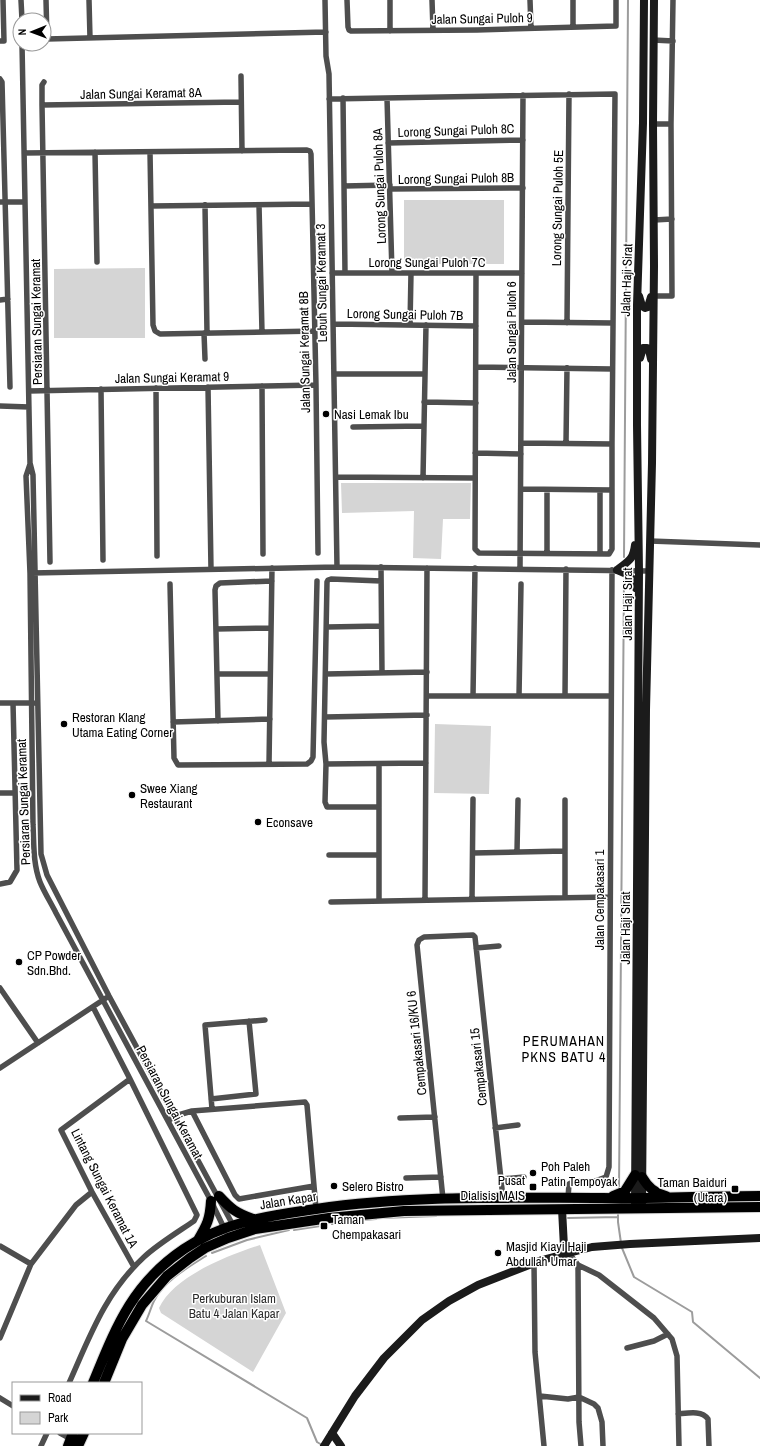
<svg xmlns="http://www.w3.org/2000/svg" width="760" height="1446" font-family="'Archivo Narrow',sans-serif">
	<rect width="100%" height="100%" fill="#fff"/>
	<!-- green -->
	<path fill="#d5d5d5" d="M404,200H504V264H404Z
		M145,268V338H54V269Z
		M341,483H471L470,519H443L441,559L413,558L414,511L342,513Z
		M435,724L491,726L489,794L434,793Z
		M260,1245L286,1313L253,1372L161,1313L159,1308C174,1276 227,1256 260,1245Z"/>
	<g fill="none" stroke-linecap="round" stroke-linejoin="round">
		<!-- stream -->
		<path stroke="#9c9c9c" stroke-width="2" d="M624,557L628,0
			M619,1190L624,580
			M618,1212V1222L621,1243
			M382,1218L436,1216
			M568,1218L618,1217
			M364,1220L376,1219
			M332,1224L346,1222
			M294,1230L327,1225
			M622,1248L634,1277L692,1312L693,1322L760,1378
			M212,1253L247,1240L289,1230
			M206,1256C187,1268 164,1281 154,1301C151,1307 149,1315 146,1321L307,1418L317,1442L322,1445"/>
		<defs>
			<path id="highway" d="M642,1177C648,1187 654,1193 666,1196
				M219,1196C231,1209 236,1213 253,1219
				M613,1196L625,1191L635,1175
				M198,1240C207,1225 210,1219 211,1201
				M93,1383C116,1327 132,1284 184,1249C225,1221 269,1216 316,1209C411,1195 507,1198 602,1198C655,1199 707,1196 760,1196
				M104,1383L122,1339L142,1305L167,1276L190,1258L205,1248L228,1238L255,1229L329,1218L404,1211L760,1207
				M68,1446L73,1433
				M78,1446L84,1433"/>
		</defs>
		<!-- highway casing -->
		<use href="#highway" stroke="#dbdbdb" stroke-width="12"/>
		<!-- street -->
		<path stroke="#4e4e4e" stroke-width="5.5" d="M21,0L22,20
			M46,0L47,39L326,32
			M89,0L90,38
			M325,0L326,56L329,74L337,567
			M347,0L348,27L349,30L351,31L477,30L616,26V0
			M390,0V31
			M432,0L433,30
			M530,0L531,28
			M573,27V0
			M653,40L673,41
			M0,41H4L3,0
			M22,44L30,463L33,475L41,854L47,875L109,996L234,1227
			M241,76L242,151
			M0,79L2,82L10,387
			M44,82L42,85V105L50,562
			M343,98L345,273
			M387,98L392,273
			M329,99L615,94L612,444V549L609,554L479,553L475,549L476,273
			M42,105L241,102
			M653,124H671L673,0
			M388,143L523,140
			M95,152L97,262
			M150,152L153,325L155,331L160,334L315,331
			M24,153L307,150L310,151L311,154L316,385L318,553
			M344,186L390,185
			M390,189L523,188
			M0,202H25
			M205,205L207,333
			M259,205L262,332
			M151,206L312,204
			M654,220L672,219
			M332,273H522
			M654,296H672L671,124
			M0,300L8,299
			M522,322L613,323
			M567,323L569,94
			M333,324L476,326
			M410,325L411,273
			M204,333L205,359
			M476,367L612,369
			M334,374H425
			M262,386L263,554
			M208,387L211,569
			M156,388L157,556
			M101,389L103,560
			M29,391L316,385
			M424,402L476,403
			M0,406L29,407
			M353,427L424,426
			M521,443L612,444
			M566,443L567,368
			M475,453L521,454
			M30,464L26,476L30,573L33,825C34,844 33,864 40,882C44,892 51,903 56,913L211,1201L225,1230
			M336,477L475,478
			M423,478L426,325
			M521,489L612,490
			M600,490V554
			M650,541L760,545
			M547,553V490
			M381,567L382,673
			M520,569L523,95
			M32,573L337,567L649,571
			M170,584L174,758L178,765L307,764L311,761L313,757L317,581
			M327,627L381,626
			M216,629L271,628
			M217,674H270
			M326,674L427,672
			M427,696H611
			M473,696L475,568
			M519,696L521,584
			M565,696L566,569
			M0,703H34
			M325,717L427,715
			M218,721L215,590L216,586L220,583L272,581
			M173,722L270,719
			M269,764L272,568
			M326,764L426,763
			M0,793H15
			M565,800V898
			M379,807H327L325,802L326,764L324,742L327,582L328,580L331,579L381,581
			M517,852L518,800
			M473,853L565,851
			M329,855H379
			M0,884L10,882L17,870L13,703
			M472,899L473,799
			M425,900L427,568
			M379,901V764
			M331,902L610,897
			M476,948L499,946
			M0,988L38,1043
			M0,1068L106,998
			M130,1079L61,1130L92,1192L134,1267
			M211,1099L256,1094L249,1021
			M212,1109L205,1025L265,1020
			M192,1111L235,1195L239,1199L314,1186
			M400,1118L435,1117
			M168,1121L175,1116L192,1111L305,1102L307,1105L316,1209
			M495,1128L518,1125
			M406,1178L441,1177
			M501,1179L524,1177
			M568,1198L569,1184L575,1181H595L606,1177L609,1167L612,570
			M443,1199L417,945L419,940L424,937L473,935L475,937L503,1198
			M0,1246L31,1264
			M568,1252L578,1265L599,1275L654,1318L672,1339L677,1356L679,1446
			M534,1263L535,1352L544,1446
			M578,1265L579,1422L581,1446
			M0,1338L31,1264L76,1205L92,1192
			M627,1348L654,1341L668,1334
			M69,1383C90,1336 105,1293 144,1257C158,1244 178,1232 194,1221L197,1215L130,1079L93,1007
			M540,1396L568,1399L579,1397L594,1404L598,1408L602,1422L603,1446
			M0,1398L13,1406
			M678,1414C688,1413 702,1410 708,1419L709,1446
			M60,1433L71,1439
			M41,1446L47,1433"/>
		<!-- secondary -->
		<path stroke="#1b1b1b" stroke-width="8" d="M639,296L642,306L645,308L648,307L651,297
			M640,358L643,348H647L649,350L651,359
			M617,570C627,574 634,576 636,588
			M617,570C628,561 633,561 635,545
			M635,1203L639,571L637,425V305L643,123L644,0
			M642,1203L646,710L652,463L654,266L653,124L654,0
			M562,1209L564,1247L568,1252
			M332,1433L341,1446
			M324,1446L355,1396L384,1358L422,1320L449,1301L478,1285L542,1260L592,1247L630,1244L760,1238"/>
		<!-- highway -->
		<use href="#highway" stroke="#000" stroke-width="10"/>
	</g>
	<!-- markers -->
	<g fill="#000" stroke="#fff" stroke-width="1.5">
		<circle cx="326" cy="414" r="4"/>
		<circle cx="64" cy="724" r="4"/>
		<circle cx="132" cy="795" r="4"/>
		<circle cx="258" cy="822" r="4"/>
		<circle cx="19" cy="962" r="4"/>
		<circle cx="533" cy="1173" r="4"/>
		<circle cx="334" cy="1186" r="4"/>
		<rect x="529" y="1183" width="8" height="8" rx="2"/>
		<rect x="731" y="1185" width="8" height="8" rx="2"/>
		<rect x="320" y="1222" width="8" height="8" rx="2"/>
		<circle cx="498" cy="1253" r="4"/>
	</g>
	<g text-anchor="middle" stroke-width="3" stroke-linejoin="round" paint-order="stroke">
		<!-- street labels -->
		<g font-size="13" fill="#000" stroke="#fff">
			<text transform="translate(482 18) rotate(-1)" y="5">Jalan Sungai Puloh 9</text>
			<text transform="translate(141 93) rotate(-1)" y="5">Jalan Sungai Keramat 8A</text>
			<text transform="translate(456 130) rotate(-2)" y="5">Lorong Sungai Puloh 8C</text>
			<text transform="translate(456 178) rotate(-1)" y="5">Lorong Sungai Puloh 8B</text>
			<text transform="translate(379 186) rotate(-92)" y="5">Lorong Sungai Puloh 8A</text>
			<text transform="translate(557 208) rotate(-89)" y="5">Lorong Sungai Puloh 5E</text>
			<text x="427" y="267">Lorong Sungai Puloh 7C</text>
			<text transform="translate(626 280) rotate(-88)" y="5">Jalan Haji Sirat</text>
			<text transform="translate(321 283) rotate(-91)" y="5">Lebuh Sungai Keramat 3</text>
			<text transform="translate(405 314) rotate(1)" y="5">Lorong Sungai Puloh 7B</text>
			<text transform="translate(36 322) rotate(-91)" y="5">Persiaran Sungai Keramat</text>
			<text transform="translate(511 332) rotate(-90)" y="5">Jalan Sungai Puloh 6</text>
			<text transform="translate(304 352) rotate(-91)" y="5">Jalan Sungai Keramat 8B</text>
			<text transform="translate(172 377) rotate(-1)" y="5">Jalan Sungai Keramat 9</text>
			<text transform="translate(627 604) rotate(-90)" y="5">Jalan Haji Sirat</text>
			<text transform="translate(23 802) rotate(-92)" y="5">Persiaran Sungai Keramat</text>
			<text transform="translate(599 900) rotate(-90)" y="5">Jalan Cempakasari 1</text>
			<text transform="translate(625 928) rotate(-90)" y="5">Jalan Haji Sirat</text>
			<text transform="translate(416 1043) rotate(-96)" y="5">Cempakasari 16/KU 6</text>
			<text transform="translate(478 1067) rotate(-96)" y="5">Cempakasari 15</text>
			<text transform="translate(170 1102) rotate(62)" y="5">Persiaran Sungai Keramat</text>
			<text transform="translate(105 1188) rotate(63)" y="5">Lintang Sungai Keramat 1A</text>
			<text transform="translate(288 1200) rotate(-9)" y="5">Jalan Kapar</text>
		</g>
		<!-- poi labels -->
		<g font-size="13" fill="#000" stroke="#fff" text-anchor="start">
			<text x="334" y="419">Nasi Lemak Ibu</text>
			<text x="72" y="722">Restoran Klang<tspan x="72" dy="15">Utama Eating Corner</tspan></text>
			<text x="140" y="793">Swee Xiang<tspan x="140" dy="15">Restaurant</tspan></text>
			<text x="266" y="827">Econsave</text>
			<text x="27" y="960">CP Powder<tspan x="27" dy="15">Sdn.Bhd.</tspan></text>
			<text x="541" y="1171">Poh Paleh<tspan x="541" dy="15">Patin Tempoyak</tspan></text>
			<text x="525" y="1185" text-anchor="end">Pusat<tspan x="525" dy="15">Dialisis MAIS</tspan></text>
			<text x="727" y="1187" text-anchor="end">Taman Baiduri<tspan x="727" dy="15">(Utara)</tspan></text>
			<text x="342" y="1191">Selero Bistro</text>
			<text x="332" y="1224">Taman<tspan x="332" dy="15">Chempakasari</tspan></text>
			<text x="506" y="1251">Masjid Kiayi Haji<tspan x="506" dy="15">Abdullah Umar</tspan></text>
		</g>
		<!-- park labels -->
		<g font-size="13" fill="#2c2c2c" stroke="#fff">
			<text x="234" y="1303">Perkuburan Islam<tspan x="234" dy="15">Batu 4 Jalan Kapar</tspan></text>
		</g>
		<!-- neighbourhood labels -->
		<g font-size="14" letter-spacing="1" fill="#000" stroke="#fff">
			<text x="564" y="1046">PERUMAHAN<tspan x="564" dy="16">PKNS BATU 4</tspan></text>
		</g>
	</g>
	<!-- legend -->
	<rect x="12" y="1382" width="130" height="52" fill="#ffffff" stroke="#999999"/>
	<rect x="20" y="1395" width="20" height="6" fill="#1b1b1b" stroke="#999999"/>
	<text x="48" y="1402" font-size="12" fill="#000000">Road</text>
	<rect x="20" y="1412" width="20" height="12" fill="#d5d5d5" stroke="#999999"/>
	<text x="48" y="1422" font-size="12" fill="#000000">Park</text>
	<!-- north arrow -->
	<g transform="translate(32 32) rotate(269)"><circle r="19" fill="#ffffff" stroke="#999999"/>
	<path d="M0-3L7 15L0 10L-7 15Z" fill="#000000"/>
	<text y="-6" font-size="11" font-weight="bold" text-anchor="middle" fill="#000000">N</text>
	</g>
</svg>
